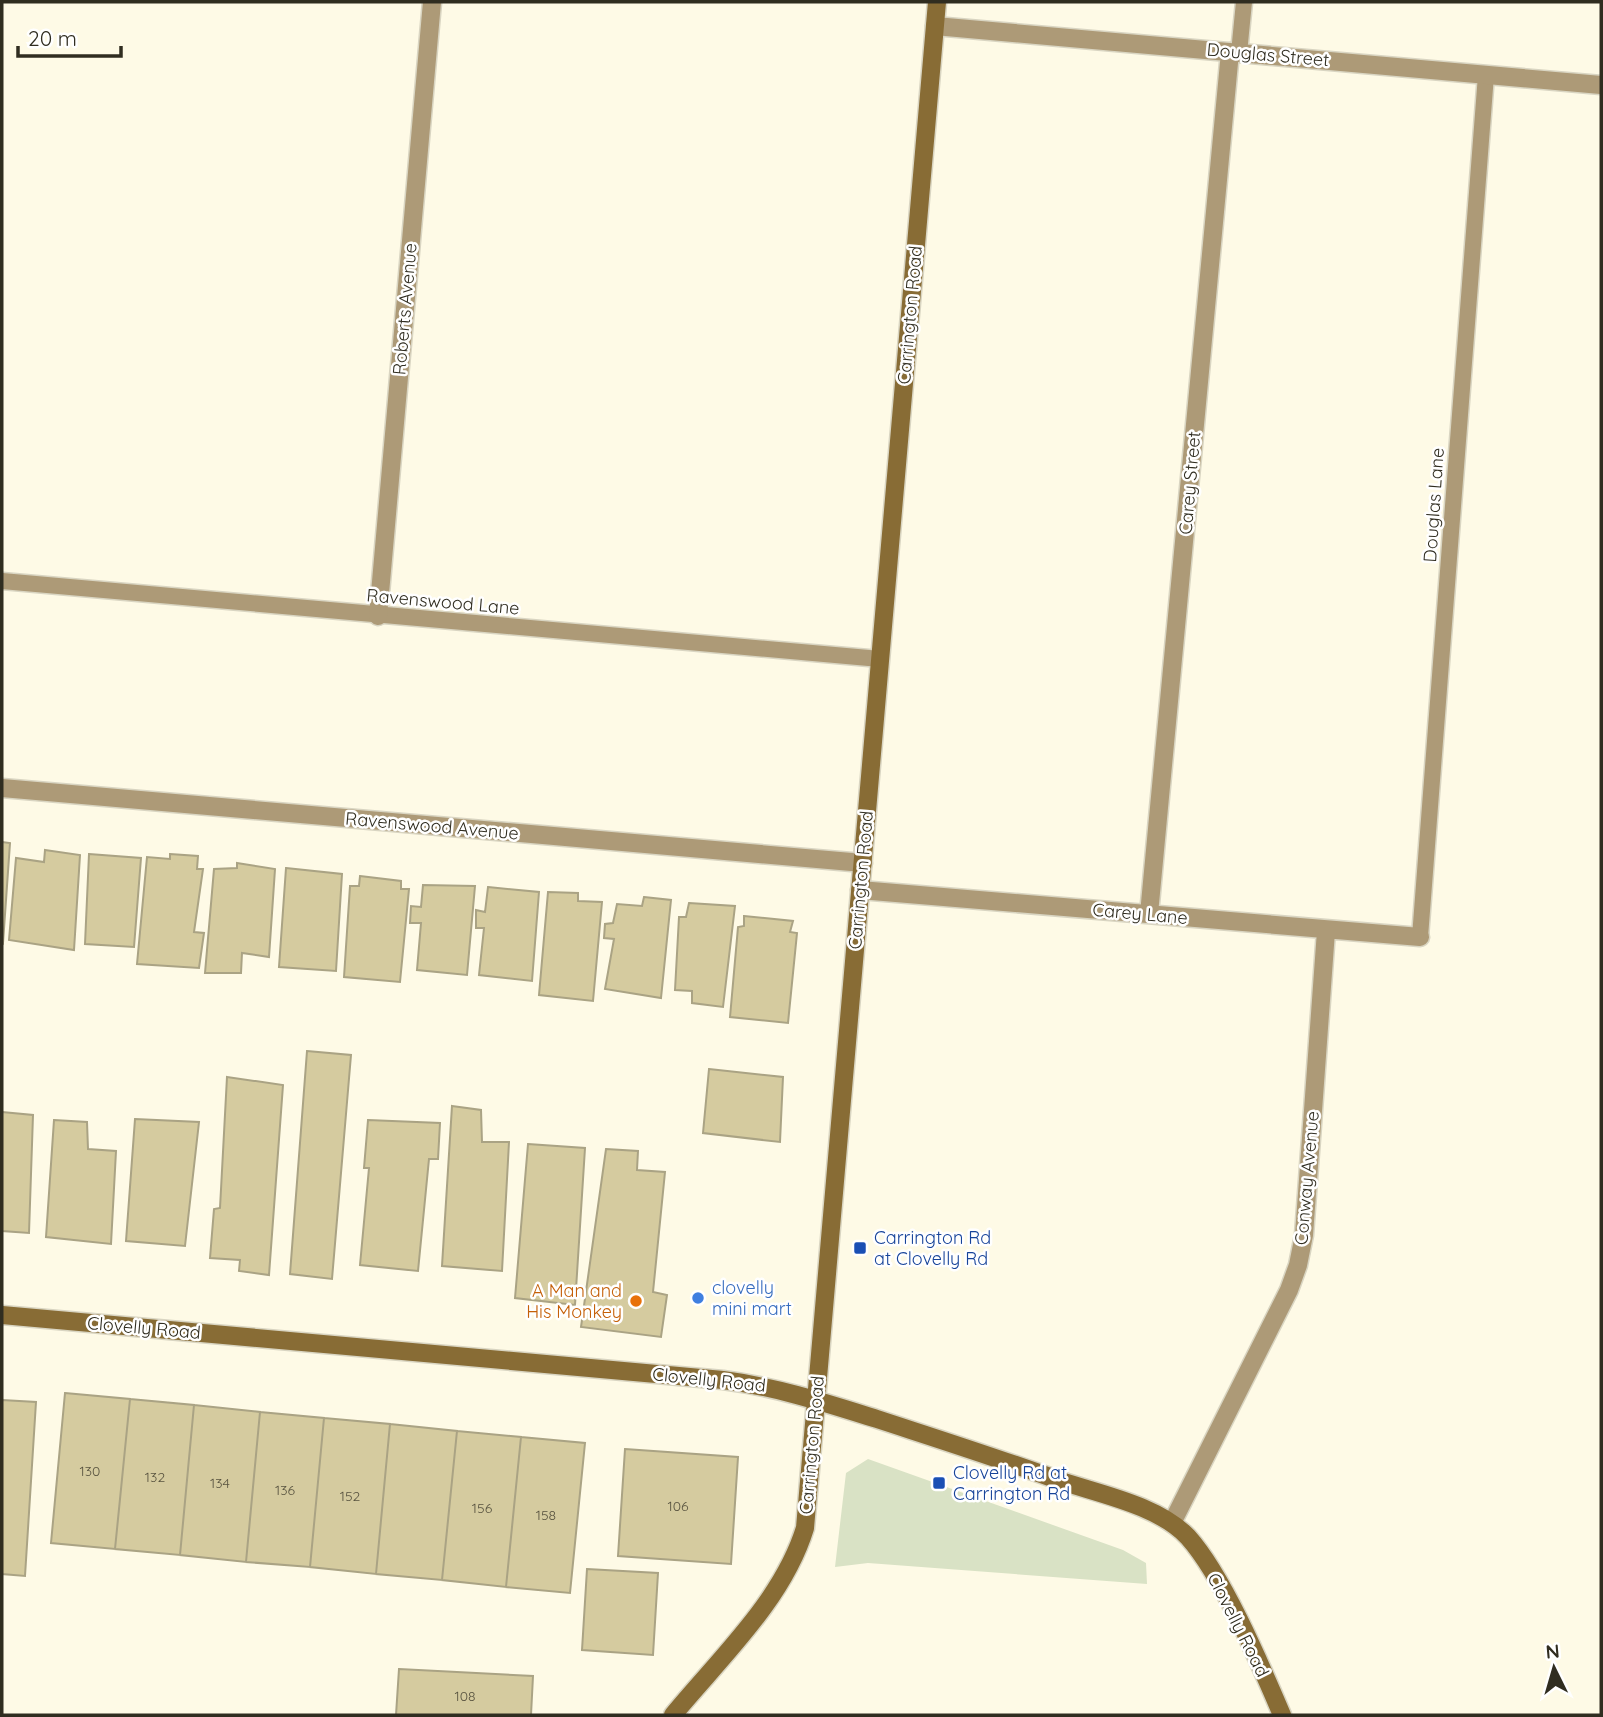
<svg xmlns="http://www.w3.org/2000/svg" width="1603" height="1717" font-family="Quicksand,sans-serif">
	<rect width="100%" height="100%" fill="#fefae6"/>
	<!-- green -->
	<path fill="#d9e2c5" d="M868,1459L1123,1550L1146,1563L1147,1584L868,1563L835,1567L846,1473Z"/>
	<!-- building -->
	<path fill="#d5cb9f" stroke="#aaa384" stroke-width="2" d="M2,842L10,843L3,943L2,942Z
		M45,850L80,855L74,950L9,940L16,858L44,862Z
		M89,854L141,858L134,947L85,944Z
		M170,854L198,856L197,869H203L194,932L204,933L199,968L137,964L147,857L170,859Z
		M237,863L275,869L269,957L242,953L241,973H205L214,869L237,868Z
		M286,868L342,874L336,971L279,967Z
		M360,876L401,881V889H409L400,982L344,977L350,886H359Z
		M423,885L475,886L467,975L417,970L421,923H410L411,906L421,907Z
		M488,887L539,892L532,981L479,975L484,928H476V910L485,912Z
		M548,892L578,893V901L602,902L593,1001L539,995Z
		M644,897L671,900L661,998L605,989L614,939L604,938L605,924L613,923L617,904L642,906Z
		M689,903L735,906L723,1007L692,1003V991L675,990L679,917H686Z
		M744,916L793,921L790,932L797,933L788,1023L730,1017L738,927L744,926Z
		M307,1051L351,1055L332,1279L290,1274Z
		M709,1069L783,1077L780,1142L703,1133Z
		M227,1077L283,1085L269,1275L239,1271L240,1260L210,1258L214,1209L220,1208Z
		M452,1106L481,1110L482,1142H509L502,1271L442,1266Z
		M2,1112L33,1115L29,1233L2,1231Z
		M135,1119L199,1122L185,1246L126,1241Z
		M54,1120L87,1122L88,1149L116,1151L111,1244L46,1237Z
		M368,1120L440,1123L438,1159H429L418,1271L360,1265L369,1168H364Z
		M528,1144L585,1148L575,1305L515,1298Z
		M606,1149L638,1151L637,1170L665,1172L653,1292L667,1295L661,1337L581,1327Z
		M65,1393L130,1399L115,1549L51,1543Z
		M130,1399L194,1405L180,1555L115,1549Z
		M2,1400L36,1402L25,1576L2,1574Z
		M194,1405L260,1412L246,1562L180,1555Z
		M260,1412L324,1418L310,1567L246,1562Z
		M324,1418L390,1424L376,1574L310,1567Z
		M390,1424L457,1431L442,1580L376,1574Z
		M457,1431L521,1437L506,1587L442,1580Z
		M521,1437L585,1443L570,1593L506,1587Z
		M625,1449L738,1457L731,1564L618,1556Z
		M587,1569L658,1573L653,1655L582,1650Z
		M399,1669L533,1676L531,1715H396Z"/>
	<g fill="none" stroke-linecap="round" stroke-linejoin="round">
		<defs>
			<path id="lane" d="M1239,53L1244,2
				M2,581L880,659
				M1420,937L1486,75"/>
			<path id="street" d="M935,26L1601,85
				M378,616L432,2
				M2,788L863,863
				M860,890L1420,937
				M1149,914L1230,52
				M1172,1523L1289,1290L1298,1265L1304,1235L1326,931"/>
			<path id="secondary" d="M2,1315L723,1380C777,1387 826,1403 877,1419C938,1439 998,1458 1058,1480C1099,1494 1158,1505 1188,1537C1223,1576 1261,1666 1282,1715
				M673,1715C720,1658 783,1600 805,1528L937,2"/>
		</defs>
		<!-- lane casing -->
		<use href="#lane" stroke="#d9d5c2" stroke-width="19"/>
		<!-- street casing -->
		<use href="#street" stroke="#d9d5c2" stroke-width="21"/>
		<!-- secondary casing -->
		<use href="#secondary" stroke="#d9d5c2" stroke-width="21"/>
		<!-- lane -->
		<use href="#lane" stroke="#ad9a77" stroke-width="16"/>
		<!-- street -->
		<use href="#street" stroke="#ad9a77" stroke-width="18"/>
		<!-- secondary -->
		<use href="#secondary" stroke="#886c35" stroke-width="18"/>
	</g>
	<!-- markers -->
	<g fill="#1a4fb4" stroke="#fff" stroke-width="2.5">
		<rect x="853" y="1241" width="14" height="14" rx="3.5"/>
		<rect x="932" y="1476" width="14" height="14" rx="3.5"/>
	</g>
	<circle fill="#3f7fe0" stroke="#fff" stroke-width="2.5" cx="698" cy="1298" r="7"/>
	<circle fill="#e8710a" stroke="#fff" stroke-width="2.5" cx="636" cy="1301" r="7"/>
	<g text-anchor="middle" stroke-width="5" stroke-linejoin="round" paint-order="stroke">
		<!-- number labels -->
		<g font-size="14" fill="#595440">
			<text x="90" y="1476">130</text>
			<text x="155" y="1482">132</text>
			<text x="220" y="1488">134</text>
			<text x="285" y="1495">136</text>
			<text x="350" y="1501">152</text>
			<text x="678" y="1511">106</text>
			<text x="482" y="1513">156</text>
			<text x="546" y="1520">158</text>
			<text x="465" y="1701">108</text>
		</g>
		<!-- street labels -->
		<g font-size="18" fill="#302d20" stroke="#fff">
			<text transform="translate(1268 55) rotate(5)" y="6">Douglas Street</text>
			<text transform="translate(405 309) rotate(-85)" y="6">Roberts Avenue</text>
			<text transform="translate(910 315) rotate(-85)" y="6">Carrington Road</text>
			<text transform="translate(1190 483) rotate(-85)" y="6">Carey Street</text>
			<text transform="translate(1434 505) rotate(-86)" y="6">Douglas Lane</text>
			<text transform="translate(443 602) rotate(5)" y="6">Ravenswood Lane</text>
			<text transform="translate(432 826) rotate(5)" y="6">Ravenswood Avenue</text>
			<text transform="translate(861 880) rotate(-85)" y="6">Carrington Road</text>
			<text transform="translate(1140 914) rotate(5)" y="6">Carey Lane</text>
			<text transform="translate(1307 1178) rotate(-85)" y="6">Conway Avenue</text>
			<text transform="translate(144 1328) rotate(5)" y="6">Clovelly Road</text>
			<text transform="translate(709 1380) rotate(6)" y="6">Clovelly Road</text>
			<text transform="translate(812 1445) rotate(-85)" y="6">Carrington Road</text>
			<text transform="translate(1238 1625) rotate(63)" y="6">Clovelly Road</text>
		</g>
		<!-- transit labels -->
		<g font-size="18" fill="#164399" stroke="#fff" text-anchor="start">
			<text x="874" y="1244">Carrington Rd<tspan x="874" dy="21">at Clovelly Rd</tspan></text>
			<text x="953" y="1479">Clovelly Rd at<tspan x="953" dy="21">Carrington Rd</tspan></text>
		</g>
		<!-- shop labels -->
		<g font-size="18" fill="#366cbe" stroke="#fff" text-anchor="start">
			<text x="712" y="1294">clovelly<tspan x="712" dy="21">mini mart</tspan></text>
		</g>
		<!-- food labels -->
		<g font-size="18" fill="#c56008" stroke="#fff" text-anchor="end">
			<text x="622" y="1297">A Man and<tspan x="622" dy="21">His Monkey</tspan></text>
		</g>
	</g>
	<!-- border -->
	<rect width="1603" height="1717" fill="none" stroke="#302d20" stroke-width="7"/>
	<!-- north arrow -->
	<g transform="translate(1554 1668) rotate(355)" stroke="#ffffff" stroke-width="5" paint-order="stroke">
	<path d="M0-5L12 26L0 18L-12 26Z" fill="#302d20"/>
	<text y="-10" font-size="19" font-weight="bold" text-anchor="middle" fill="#302d20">N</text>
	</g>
	<!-- scale -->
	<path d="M18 46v10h103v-10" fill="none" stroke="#302d20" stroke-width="3.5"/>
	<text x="28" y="46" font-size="21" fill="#302d20" stroke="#ffffff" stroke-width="5" paint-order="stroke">20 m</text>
</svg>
